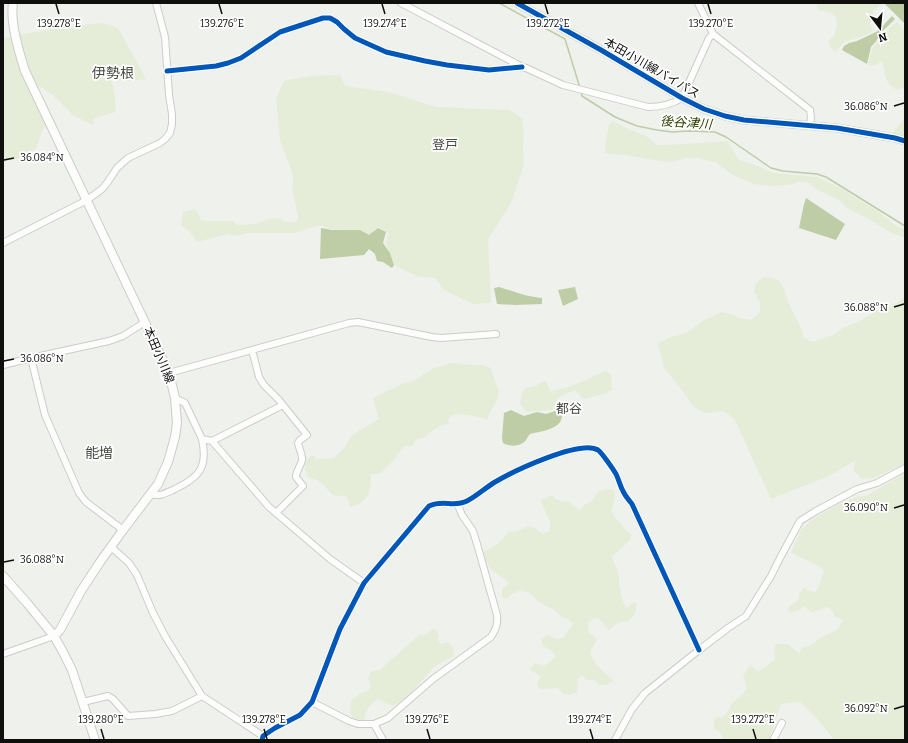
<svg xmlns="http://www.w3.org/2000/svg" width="908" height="743" font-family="Bitter,'Noto Sans JP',serif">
	<rect width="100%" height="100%" fill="#eff1ed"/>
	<!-- green -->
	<path fill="#e5edd8" d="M816,3H882L881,5L874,10L870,24L873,30C861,42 846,34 836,52L830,47L828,41L835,35L837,22L835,16L829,12L818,10Z
		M898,22L903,29H905V87L897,90C884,83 885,73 882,61L875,65L869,66C868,55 874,45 881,36C882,35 884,34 886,32C890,27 892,24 898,22Z
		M103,23L118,28L146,79L127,81L111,80C114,91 117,100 115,112L93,119L94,125L74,116L53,95L39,86L31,92L46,125L42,131L36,149L19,158L3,162V38L62,27Z
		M340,75L345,86L388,92L436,107L509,110L522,118L524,133L523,145L524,164L511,203L488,239L491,303L473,304L444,290L435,278L417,276L395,266L391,255L386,244L388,233L378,227L369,236L359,231L340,230L329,229L322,226H316L295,233H248L237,236L228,234L197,242L192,234L181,225L183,212L196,209L201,220L207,221H234L236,225L256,224L269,219L281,218L285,222H296L298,217L295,201L293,194L292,188L293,182L291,168L280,141L276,98L284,81L309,76Z
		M905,118V136L897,137L892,134L897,127Z
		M613,121L624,127L646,136L657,145L686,144L727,141L736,155L741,161L756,165L773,173L818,177L842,189L864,203L878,211L893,224L905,230V238L899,235L893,234L865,217L847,208L840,201L829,195L817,190L812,185L806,182H798L793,184L775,186L762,185L754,184L733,175L715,162L698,158H685L673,162L654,160L624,155L605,153V147L609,125Z
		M763,277C769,278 777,278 781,283C784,288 785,295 788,301C793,314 801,325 804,338L813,342L833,335L845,327L860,321L878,310L890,307L905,297V463L874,478L862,479L853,470L856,460L829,476L771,499L734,418L723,411L704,413L693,406L681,389L664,368L658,344L668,338L686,333L703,321L721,312L731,314L739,318L751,320L760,312V302L754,292L756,284Z
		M452,363L469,365H483L491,368L495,382L499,391L497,400L489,414L488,420L475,416L455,414L449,418L448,424L442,425L430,432L425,437L416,440L412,446H404L394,460L387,466L379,474H371C371,492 369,502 350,507L348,500L345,495C331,499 330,490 320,482C317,479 312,479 308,477L305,470L306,460L312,455L317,459L334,458L344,448L352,435L379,419L373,398L404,383L413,381L434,368Z
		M605,371L611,374L612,390L604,394L583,399L575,390L559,397L552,410L526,412L520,403L522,393L525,388L536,386L546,380L550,391C569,389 587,379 605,371Z
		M905,473V740H834L814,715L801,702L781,704L769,740H724L720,732L714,729V722L717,717L722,718L727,712L733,702L742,695L747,688L743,676L750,665L758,671L767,666L775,659L774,649L776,644H788L799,653L802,648L813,644L820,638L837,630L843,621L839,618L835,617L832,610L827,607C820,609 818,611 811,612L805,606L798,611L791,613L788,610L789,607L797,601L799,598V593L804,588L815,593L818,588L824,570L817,565L791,553L802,528L816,517L839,504L857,497L868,495Z
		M611,489L614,491L615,494L612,511L613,515L622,525L624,529L629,532L632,535L630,540L612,557C613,562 616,567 618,572C620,582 620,601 627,608L634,602L637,603L635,614L628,622C616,621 618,624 609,630L598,618L592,619L588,623L589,633L596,638V642C595,644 592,647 591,650C587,660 608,674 614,681C606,685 601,688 595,680H587L582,675L577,679L578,686L577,692C568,697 565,696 558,688L540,689L537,684L541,676L530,670L534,663L544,666L556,657L552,651L543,646L541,639L547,635L556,639L563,638L573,624L568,619L562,617L554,610L546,606L539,602L531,594L521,590L512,594L507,599L502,597V589L509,583C504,578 495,573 490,568C487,563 485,557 483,552C494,547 502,542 509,531L516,532L528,526L535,528L542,534L550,531V522L540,500L552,495L555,499L563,502L569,501L572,505L580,510L584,505L592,501L598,492L602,490Z
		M434,628L439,636L437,640L441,644L448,642L453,648L454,656C447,660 439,663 433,668C426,676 402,706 392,705C388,705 382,701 378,699C368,706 365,710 364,722L352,717L350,712L351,701L358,695L369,690L371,686L368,678L371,672L381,669L419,635L426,634Z"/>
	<!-- water -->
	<path fill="#becda6" d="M885,3H905V24L885,4Z
		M892,16L895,19L881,33L877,40L871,47L867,64L842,50L844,46L849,43L857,41L878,31Z
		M806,198L845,224L836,240L799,228L804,204Z
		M321,228L332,230H360L369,235L378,228L386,232L383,243L390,253L394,265L392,268L383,262L377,261L375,254L369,249L364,255L320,259Z
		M499,287C513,291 527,297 542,298V304L515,305L497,304L494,288Z
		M575,287L578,299L563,306L558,290Z
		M511,410L524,416L537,412L546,414L555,411L560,413L562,415C563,429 540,432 530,434C528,436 527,438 526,440C521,447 509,447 503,443L502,438L504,413Z"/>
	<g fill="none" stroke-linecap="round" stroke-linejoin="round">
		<!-- stream -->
		<path stroke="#becda6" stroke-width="1.5" d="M499,3L565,39L580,88
			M581,91L582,96L615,117L637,126L657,130L672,132L689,131L715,132L726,137L771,168L783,171L817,174L826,177L905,226"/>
		<defs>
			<path id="minor" d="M401,3L515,63L522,67L526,68L563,85L648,107C661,107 671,105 682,98L709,38L713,34
				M698,3L713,34L810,110L811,117L810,126
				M167,71L216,66L228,63L241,58L280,32L323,18H330L337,22L344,29L355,38L386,52L425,61L447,65L489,70L522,67
				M3,243L87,200L102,189L107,183L117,168L128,158L160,143L165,139L170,133L172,124V114L169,95L165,37L156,3
				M252,350L259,377L264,385L279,400L307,435L300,440L298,443C299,449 303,455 302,460C301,466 296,471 296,477L303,486L276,513
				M31,358L45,415L79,493L86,502L123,530
				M3,365L31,358L109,341L123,336L145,322
				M169,373L349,323L358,322L432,337L441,338L496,334
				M175,398L185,403L202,439L212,441L269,507L330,559L364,583
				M212,441L283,405
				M151,494C160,497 166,493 175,489C200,477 208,467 202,439
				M111,547L129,563L137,575L153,613L165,636L202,696L263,736
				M3,654L54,636
				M83,702L108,696L113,699L128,716L155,714L172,711L202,696
				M312,702L349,721L358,724H374L388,718L433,679L491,637C496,629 498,624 497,615L477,544L473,531L462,515L458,505
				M374,724L383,740
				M262,740L263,736L275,728L300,715L312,702L340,629L364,583L429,506C444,499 453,508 467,501C477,496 485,488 495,482C512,472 580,439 598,450C602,453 613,469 616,474C619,480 620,486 623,491C625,496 629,500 632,504L699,650
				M615,740L632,709L645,693L699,650L728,628L746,616L771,576L781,556L800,521L816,511L857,489L877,483L905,468
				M773,740L782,723"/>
			<path id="tertiary" d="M517,3L601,50L682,98L704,109L725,116L744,120L837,128L895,138L905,141"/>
			<path id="secondary" d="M13,3C10,23 19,52 25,71L169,373L175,398L177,423L175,437L168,462L158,484L123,530L100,562L81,591L60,630L54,636
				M3,576L27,603L54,636L63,652L72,670L95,740"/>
		</defs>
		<!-- minor casing -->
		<use href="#minor" stroke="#cbcdca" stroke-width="8"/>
		<!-- tertiary casing -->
		<use href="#tertiary" stroke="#cbcdca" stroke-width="9"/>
		<!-- secondary casing -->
		<use href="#secondary" stroke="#cbcdca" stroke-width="10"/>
		<!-- minor -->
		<use href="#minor" stroke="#fdfdfc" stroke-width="6"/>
		<!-- tertiary -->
		<use href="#tertiary" stroke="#fdfdfc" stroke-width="7"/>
		<!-- secondary -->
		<use href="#secondary" stroke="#fdfdfc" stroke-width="8"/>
		<defs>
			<path id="cycleway" d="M517,3L601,50L682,98L704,109L725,116L744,120L837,128L895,138L905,141
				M167,71L216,66L228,63L241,58L280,32L323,18H330L337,22L344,29L355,38L386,52L425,61L447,65L489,70L522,67
				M262,740L263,736L275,728L300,715L312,702L340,629L364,583L429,506C444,499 453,508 467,501C477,496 485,488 495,482C512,472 580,439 598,450C602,453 613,469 616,474C619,480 620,486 623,491C625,496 629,500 632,504L699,650"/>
		</defs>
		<!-- cycleway casing -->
		<use href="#cycleway" stroke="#fff" stroke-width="8"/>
		<!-- cycleway -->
		<use href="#cycleway" stroke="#0057b8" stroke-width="5"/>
	</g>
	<!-- ticks -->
	<path fill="none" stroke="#0f100e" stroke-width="1.5" d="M56,4L59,14M219,4L222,14M382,4L385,14M545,4L548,14M708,4L711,14M894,106L904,103M4,160L14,158M894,307L904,304M4,361L14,359M894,508L904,505M4,562L14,560M894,709L904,706M101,729L104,739M264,729L267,739M427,729L430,739M590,729L593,739M753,729L756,739"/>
	<g text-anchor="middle" stroke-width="3.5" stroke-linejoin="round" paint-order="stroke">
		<!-- street labels -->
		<g font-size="12" fill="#0f100e" stroke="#fff">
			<text transform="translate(652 68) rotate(30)" y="4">本田小川線バイパス</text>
			<text transform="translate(159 355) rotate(67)" y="4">本田小川線</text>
		</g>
		<!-- water labels -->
		<g font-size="13" font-style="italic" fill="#2f4001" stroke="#fff">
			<text transform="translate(686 122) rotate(4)" y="5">後谷津川</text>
		</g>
		<!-- neighbourhood labels -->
		<g font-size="13" fill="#484b44" stroke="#fff">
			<text x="445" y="149">登戸</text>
			<text x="569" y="413">都谷</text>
		</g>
		<!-- quarter labels -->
		<g font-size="14" fill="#484b44" stroke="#fff">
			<text x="113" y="78">伊勢根</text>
			<text x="99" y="458">能増</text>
		</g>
	</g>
	<g font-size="10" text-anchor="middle" fill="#0f100e" stroke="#fff" stroke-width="3.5" stroke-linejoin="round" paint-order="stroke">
		<text x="59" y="27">139.278°E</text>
		<text x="222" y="27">139.276°E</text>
		<text x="385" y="27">139.274°E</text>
		<text x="548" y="27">139.272°E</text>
		<text x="711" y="27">139.270°E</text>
		<text x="866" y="110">36.086°N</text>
		<text x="42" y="161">36.084°N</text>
		<text x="866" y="311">36.088°N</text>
		<text x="42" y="362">36.086°N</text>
		<text x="866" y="511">36.090°N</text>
		<text x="42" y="563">36.088°N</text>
		<text x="866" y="712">36.092°N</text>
		<text x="101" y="723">139.280°E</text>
		<text x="264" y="723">139.278°E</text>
		<text x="427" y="723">139.276°E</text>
		<text x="590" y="723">139.274°E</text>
		<text x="753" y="723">139.272°E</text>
	</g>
	<!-- border -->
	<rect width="908" height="743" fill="none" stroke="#0f100e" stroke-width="8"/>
	<!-- north arrow -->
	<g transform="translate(880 28) rotate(164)" stroke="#ffffff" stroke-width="3" paint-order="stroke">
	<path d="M0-3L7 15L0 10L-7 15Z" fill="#0f100e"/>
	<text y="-6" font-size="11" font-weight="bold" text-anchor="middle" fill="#0f100e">N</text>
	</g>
</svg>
